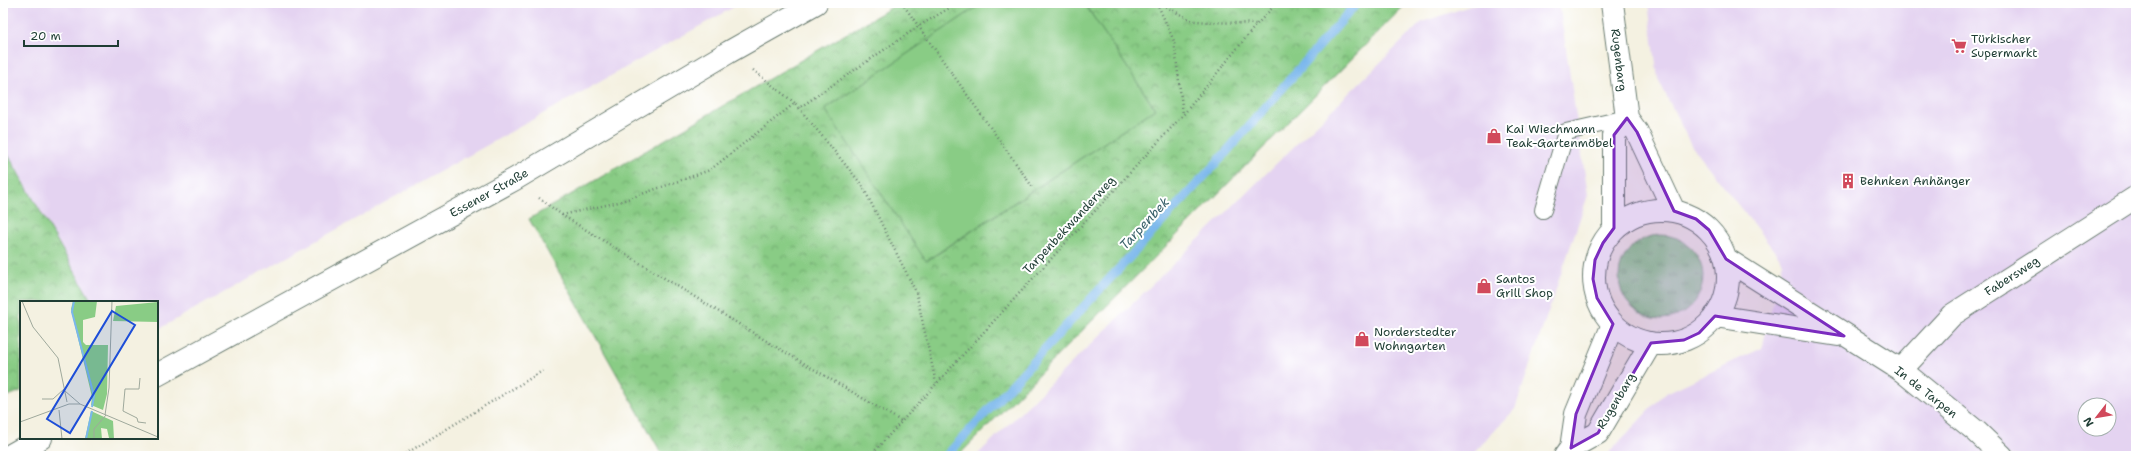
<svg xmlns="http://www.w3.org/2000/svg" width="2139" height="459" font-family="'Shantell Sans',sans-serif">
	<defs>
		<pattern id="grass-tufts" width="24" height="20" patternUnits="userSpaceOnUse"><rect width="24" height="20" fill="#89cc85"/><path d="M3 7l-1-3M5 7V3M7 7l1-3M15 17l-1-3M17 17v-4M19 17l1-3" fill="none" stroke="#6fa76e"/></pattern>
		<pattern id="park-crowns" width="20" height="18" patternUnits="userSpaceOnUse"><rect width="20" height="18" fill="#89cc85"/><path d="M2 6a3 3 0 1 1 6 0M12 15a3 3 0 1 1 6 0" fill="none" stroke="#6fa76e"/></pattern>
	</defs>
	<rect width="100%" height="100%" fill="#fff"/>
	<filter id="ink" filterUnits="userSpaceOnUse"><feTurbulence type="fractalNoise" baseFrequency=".025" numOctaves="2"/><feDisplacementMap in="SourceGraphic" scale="8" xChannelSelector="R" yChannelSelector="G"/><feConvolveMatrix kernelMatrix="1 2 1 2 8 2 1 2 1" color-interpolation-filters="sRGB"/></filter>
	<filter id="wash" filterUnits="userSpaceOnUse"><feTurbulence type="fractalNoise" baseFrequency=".012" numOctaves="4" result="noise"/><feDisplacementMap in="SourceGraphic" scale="16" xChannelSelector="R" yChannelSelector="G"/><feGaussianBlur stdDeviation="0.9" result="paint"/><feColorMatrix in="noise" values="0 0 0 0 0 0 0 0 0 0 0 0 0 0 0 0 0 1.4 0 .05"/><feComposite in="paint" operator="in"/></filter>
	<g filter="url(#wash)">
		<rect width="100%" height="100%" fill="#f4f1e1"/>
		<!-- built -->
		<path fill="#e4d3f1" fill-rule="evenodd" d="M3,3H741L157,330V302H92L3,146Z
			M1479,3H1559L1588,195L1515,409L1471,456H976L1422,22Z
			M1648,3H2136V456H1606L1664,394L1762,348L1783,262L1691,145L1658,79ZM2085,405H2109V429H2085Z"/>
		<!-- grass -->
		<path fill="url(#grass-tufts)" stroke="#54845c" d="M1619 277a42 42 0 1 1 84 0a42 42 0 1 1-84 0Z"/>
		<!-- park -->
		<path fill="url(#park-crowns)" stroke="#54845c" d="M899,3H983L825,109L927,261L1155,109L1084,3H1407L958,456H663L529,219Z
			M3,146L92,302H21V391L3,398Z"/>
		<!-- pitch -->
		<path fill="#89cc85" stroke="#54845c" d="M983,3H1084L1155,109L926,261L825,109Z"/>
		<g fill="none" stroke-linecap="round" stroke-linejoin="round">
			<!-- stream -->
			<path stroke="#7ab7ec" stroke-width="9" d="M946,456L1221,158L1357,3"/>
		</g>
	</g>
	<g filter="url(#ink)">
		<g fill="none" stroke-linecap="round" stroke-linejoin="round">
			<defs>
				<path id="service" d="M1543,210L1566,132L1627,118"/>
				<path id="minor" d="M1901,370L1952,315L2136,197"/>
				<path id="tertiary" d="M1612,3L1627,118L1637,132L1674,211
					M1594 277a67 67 0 1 1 134 0a67 67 0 1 1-134 0Z
					M1614,228V135L1627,118
					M1726,259L1901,370L1977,432L2002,456
					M1715,316L1838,335
					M157,375L515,179L729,52L816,3
					M1571,448L1598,433L1651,343
					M9,456L41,438
					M1565,456L1571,448L1576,414L1613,324"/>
			</defs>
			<!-- service casing -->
			<use href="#service" stroke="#6a7c71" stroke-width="18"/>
			<!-- minor casing -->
			<use href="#minor" stroke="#6a7c71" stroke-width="24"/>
			<!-- tertiary casing -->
			<use href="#tertiary" stroke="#6a7c71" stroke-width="24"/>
			<!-- path -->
			<path stroke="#6a7c71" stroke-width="2.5" stroke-dasharray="1 3" stroke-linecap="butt" d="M902,3L1034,189
				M1157,3L1174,41L1183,114
				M1159,3L1193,21L1256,24
				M753,70L796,104
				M799,108L862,185L916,292L936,383
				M539,198L562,215L768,342L901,421
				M562,215L619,202L710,170L795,103L799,108L919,26L958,3
				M402,456L544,370
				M870,456L1183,115L1257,24L1277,3"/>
			<!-- service -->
			<use href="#service" stroke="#fff" stroke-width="16"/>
			<!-- minor -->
			<use href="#minor" stroke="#fff" stroke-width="22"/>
			<!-- tertiary -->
			<use href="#tertiary" stroke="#fff" stroke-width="22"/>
		</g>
	</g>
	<!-- marked area -->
	<path fill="#7b2cbf" fill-opacity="0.2" stroke="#7b2cbf" stroke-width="3" stroke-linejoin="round" d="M1627,118L1637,132L1674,211L1696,219L1709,230L1726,259L1844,336L1715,316L1699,333L1684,340L1651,343L1598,433L1571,448L1576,414L1613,324L1597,298L1593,279L1595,260L1603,243L1614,228V135Z"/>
	<!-- icons -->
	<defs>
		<symbol id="supermarket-bare" viewBox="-9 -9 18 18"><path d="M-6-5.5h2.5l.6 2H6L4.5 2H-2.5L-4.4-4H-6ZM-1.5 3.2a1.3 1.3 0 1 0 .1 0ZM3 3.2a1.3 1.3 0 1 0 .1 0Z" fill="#d1495b" stroke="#fff" stroke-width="2.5" paint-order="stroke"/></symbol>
		<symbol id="shop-bare" viewBox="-9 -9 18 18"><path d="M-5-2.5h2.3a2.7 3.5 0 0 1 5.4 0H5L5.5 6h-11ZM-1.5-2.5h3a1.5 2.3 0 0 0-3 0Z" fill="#d1495b" stroke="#fff" stroke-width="2.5" paint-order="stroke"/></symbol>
		<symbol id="building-bare" viewBox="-9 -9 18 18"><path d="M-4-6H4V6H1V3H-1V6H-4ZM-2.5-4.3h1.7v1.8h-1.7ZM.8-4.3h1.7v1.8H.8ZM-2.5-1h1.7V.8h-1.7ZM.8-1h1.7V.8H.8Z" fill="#d1495b" stroke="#fff" stroke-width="2.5" paint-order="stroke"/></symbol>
	</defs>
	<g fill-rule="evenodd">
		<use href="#supermarket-bare" x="1948" y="35" width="22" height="22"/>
		<use href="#shop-bare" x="1483" y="125" width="22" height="22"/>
		<use href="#building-bare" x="1837" y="170" width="22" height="22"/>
		<use href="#shop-bare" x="1473" y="275" width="22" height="22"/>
		<use href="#shop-bare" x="1351" y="328" width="22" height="22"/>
	</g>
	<g text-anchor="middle" stroke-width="4" stroke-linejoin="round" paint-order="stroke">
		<!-- poi labels -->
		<g font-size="12" fill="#1f3d34" stroke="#fff" text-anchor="start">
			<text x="1971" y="43">Türkischer<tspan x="1971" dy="14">Supermarkt</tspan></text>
			<text x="1506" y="133">Kai Wiechmann<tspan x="1506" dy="14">Teak-Gartenmöbel</tspan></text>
			<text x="1860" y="185">Behnken Anhänger</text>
			<text x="1496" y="283">Santos<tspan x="1496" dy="14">Grill Shop</tspan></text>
			<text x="1374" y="336">Norderstedter<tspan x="1374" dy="14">Wohngarten</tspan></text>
		</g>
		<!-- street labels -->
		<g font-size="12" fill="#1f3d34" stroke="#fff">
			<text transform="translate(1619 60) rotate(83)" y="4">Rugenbarg</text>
			<text transform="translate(489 193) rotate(-29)" y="4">Essener Straße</text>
			<text transform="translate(1069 225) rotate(-47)" y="4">Tarpenbekwanderweg</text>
			<text transform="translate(2012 276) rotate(-33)" y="4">Fabersweg</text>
			<text transform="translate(1926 392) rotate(38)" y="4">In de Tarpen</text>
			<text transform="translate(1616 401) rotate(-59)" y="4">Rugenbarg</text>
		</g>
		<!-- water labels -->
		<g font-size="13" font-style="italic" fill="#3a626b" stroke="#fff">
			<text transform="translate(1144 223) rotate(-47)" y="5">Tarpenbek</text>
		</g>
	</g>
	<!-- overview -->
	<g transform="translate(20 301)">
		<rect width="138" height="138" fill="#f4f1e1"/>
		<path d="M53,0H77L75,16L63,19V41L66,44H88L87,93L83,109L71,104L72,96L51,8ZM138,1V21L93,20L96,5ZM71,110L93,120L94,138L89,137L87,128L81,127L82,138H65Z" fill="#89cc85"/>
		<path d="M74,63H84L85,79H74Z" fill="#89cc85"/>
		<path fill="none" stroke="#7ab7ec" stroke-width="2" d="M54,0L52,11L74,95L72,106M66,138L72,110"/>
		<path fill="none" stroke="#9fa99c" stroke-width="1" d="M2,0L13,26L38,57L47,101M120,77L119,88H105L103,110L117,117L118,121L126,122M45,90L60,103L138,136M22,98H33L44,88M39,109L42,138M85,114L89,87L92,0M0,121L49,103H60M74,138V128L86,114"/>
		<path fill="#1d4ed8" fill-opacity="0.15" stroke="#1d4ed8" stroke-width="2" d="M92,10L115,24L50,132L27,118Z"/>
		<rect width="138" height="138" fill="none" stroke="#1f3d34" stroke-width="2"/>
	</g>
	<!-- margin -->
	<rect width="2139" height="459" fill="none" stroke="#fff" stroke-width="16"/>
	<!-- north arrow -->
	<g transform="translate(2097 417) rotate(239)"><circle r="19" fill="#ffffff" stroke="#a5b1ae"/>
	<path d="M0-3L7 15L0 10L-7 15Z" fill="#d1495b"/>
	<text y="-6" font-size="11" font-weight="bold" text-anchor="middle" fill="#1f3d34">N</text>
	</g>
	<!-- scale -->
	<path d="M24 40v6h94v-6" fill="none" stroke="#1f3d34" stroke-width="2"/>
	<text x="30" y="40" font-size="12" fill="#1f3d34" stroke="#ffffff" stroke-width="3" paint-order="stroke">20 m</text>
</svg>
